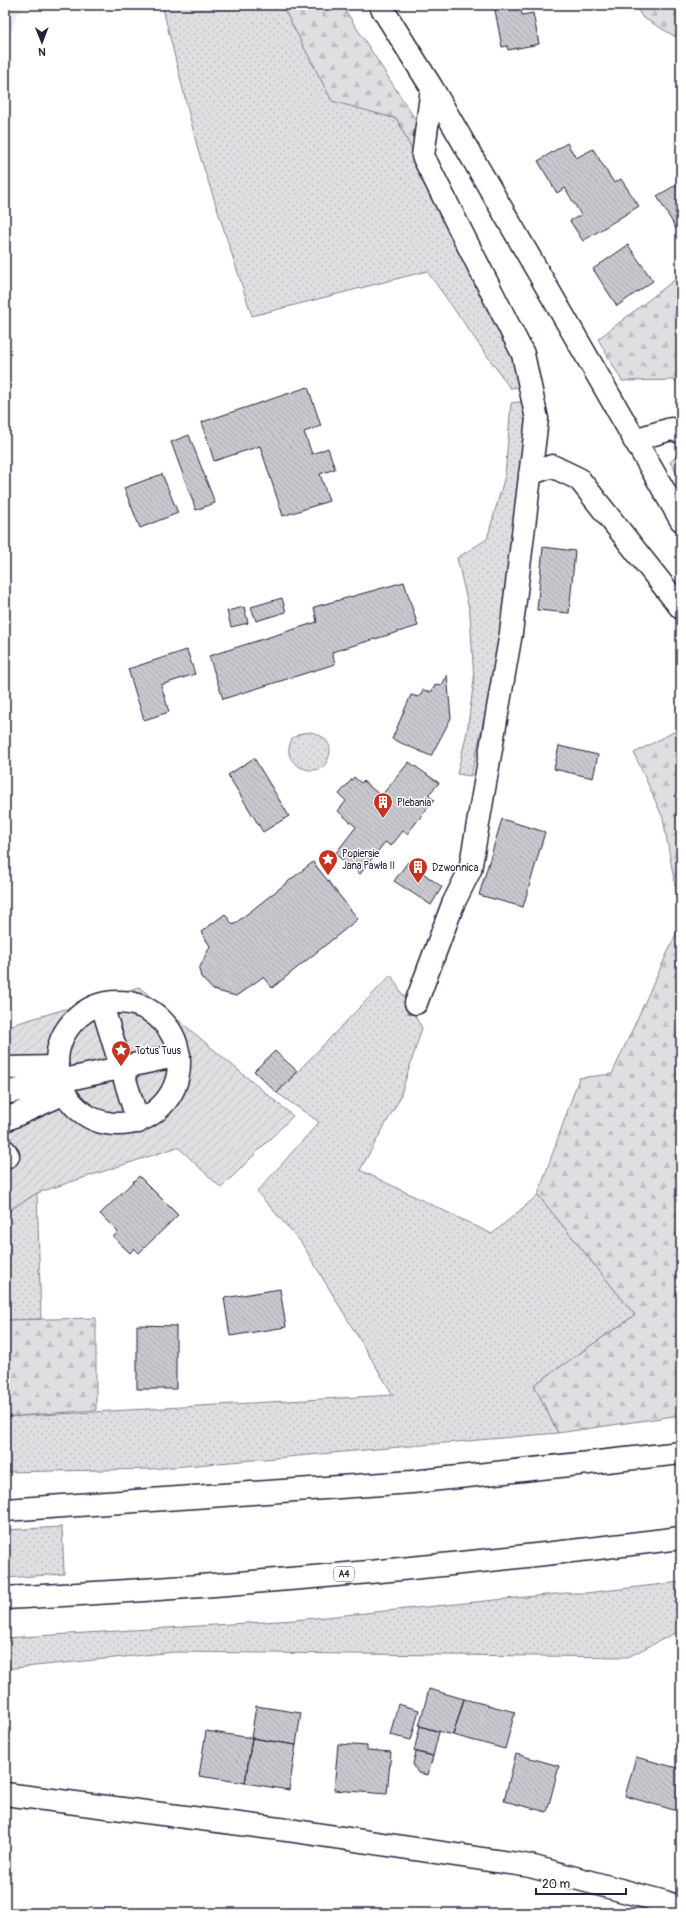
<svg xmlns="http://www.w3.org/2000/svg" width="686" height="1918" font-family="Pangolin,sans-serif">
	<defs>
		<pattern id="grass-dots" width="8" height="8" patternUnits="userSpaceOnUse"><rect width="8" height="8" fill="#dfdfe2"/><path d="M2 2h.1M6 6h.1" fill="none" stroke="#bfbfc3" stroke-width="1.8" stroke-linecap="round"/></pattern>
		<pattern id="forest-firs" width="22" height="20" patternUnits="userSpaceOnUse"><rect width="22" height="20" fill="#dfdfe2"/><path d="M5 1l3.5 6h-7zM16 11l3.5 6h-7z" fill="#bfbfc3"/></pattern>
		<pattern id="garden-furrows" width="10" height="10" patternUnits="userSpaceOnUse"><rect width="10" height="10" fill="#dfdfe2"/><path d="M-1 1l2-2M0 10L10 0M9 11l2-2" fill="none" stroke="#bfbfc3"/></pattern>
		<pattern id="building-back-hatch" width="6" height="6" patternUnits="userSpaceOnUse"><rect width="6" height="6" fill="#c8c8cf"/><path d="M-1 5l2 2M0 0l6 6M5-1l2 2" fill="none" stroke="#acacb3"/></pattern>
	</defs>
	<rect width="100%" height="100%" fill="#fff"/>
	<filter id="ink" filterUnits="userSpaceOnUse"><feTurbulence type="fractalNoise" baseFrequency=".025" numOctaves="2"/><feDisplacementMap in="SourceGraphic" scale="8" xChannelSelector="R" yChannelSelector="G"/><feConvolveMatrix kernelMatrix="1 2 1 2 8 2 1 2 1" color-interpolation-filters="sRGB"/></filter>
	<g filter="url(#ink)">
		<!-- built -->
		<path fill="#eeeef1" d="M5,5H24L17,15L12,31L5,45Z"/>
		<!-- grass -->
		<path fill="url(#grass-dots)" stroke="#80808e" d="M162,5H282L332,100L397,119L511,348L519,387L510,388L427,271L252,316L198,150Z
			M519,402L525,403L524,437L496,666L471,776L457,774L467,732L474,680L470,613L457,558L487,539L505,476L511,403Z
			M681,452V481L670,462Z
			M311,732C326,736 335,746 327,761C325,764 324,767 321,768C309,774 291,766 289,753C288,747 291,742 292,738L302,733Z
			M391,975L422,1028L399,1100L360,1170L492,1234L538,1195L635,1315L534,1385L558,1433L151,1469L5,1472V1417L393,1395L301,1242L257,1192L319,1122L277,1093Z
			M37,1193L41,1319L5,1320V1213Z
			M62,1527L64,1574L5,1578V1530Z
			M681,1582V1630L628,1657L174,1652L5,1669V1638L295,1620L566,1593H586Z"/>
		<!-- forest -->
		<path fill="url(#forest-firs)" stroke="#80808e" d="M282,5H342L420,127L412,150L397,119L332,101Z
			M635,5H681V40L642,17Z
			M681,275V387L675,380L622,381L598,339Z
			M681,728V919L663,818L634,753Z
			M681,923V1415L558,1433L534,1385L635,1315L538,1195L579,1078L612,1074Z
			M96,1318V1410L5,1417V1320Z"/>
		<!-- garden -->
		<path fill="url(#garden-furrows)" stroke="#80808e" d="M139,987L293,1116L221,1188L178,1147L37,1193L5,1213V1027Z"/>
		<!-- building -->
		<path fill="url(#building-back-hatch)" stroke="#22223b" d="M494,5H520L522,15L533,13L539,44L508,50L507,46L502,47Z
			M567,143L576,158L593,149L614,183L621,179L639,206L583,241L570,221L581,215L565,188L557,193L538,161Z
			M681,182V237L657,196Z
			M628,245L653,281L617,306L593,269Z
			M308,387L321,426L304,432L312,454L328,448L335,469L320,474L329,501L283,516L260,446L214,461L202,422Z
			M189,435L215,503L196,510L171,442Z
			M162,474L178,513L140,528L124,488Z
			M543,547L575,551L569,613L537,610Z
			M404,582L418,626L332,652L335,664L223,699L209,656L317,622L314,607Z
			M282,598L286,612L256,621L251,607Z
			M244,607L248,623L231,627L227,611Z
			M187,650L195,674L161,685L169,712L144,720L128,669Z
			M447,675L451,718L431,756L392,739L411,695L419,697L423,690L431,692L436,684L442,685Z
			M559,746L598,755L593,778L554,769Z
			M254,758L289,816L263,832L228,775Z
			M409,762L439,783L428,795L434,800L407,834L403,831L391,846L385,842L360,874L335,854L356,827L338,811L346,801L339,794L354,777L361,783L363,781L381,796Z
			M502,819L545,832L523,907L479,895Z
			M313,862L358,919L272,988L263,977L236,996L213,990L201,977L199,969L210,946L201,932L225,914L233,925Z
			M408,862L442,887L431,905L394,881Z
			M275,1051L297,1071L277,1093L254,1071Z
			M139,1176L178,1215L139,1253L134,1248L130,1253L113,1237L118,1232L100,1214Z
			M280,1289L286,1327L230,1336L224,1298Z
			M137,1325L176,1326V1389H137Z
			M429,1689L464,1699L453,1735L419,1726Z
			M464,1699L515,1712L505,1749L453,1735Z
			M398,1704L419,1710L411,1740L390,1735Z
			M256,1706L301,1713L296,1745L251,1738Z
			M420,1726L439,1732L433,1756L414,1751Z
			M206,1731L252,1738L245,1783L199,1776Z
			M252,1738L296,1745L289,1790L245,1783Z
			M338,1744L367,1746V1750L391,1752L387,1794L334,1790Z
			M416,1752L433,1756L428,1775L418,1773L413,1764Z
			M516,1754L559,1766L547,1812L504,1801Z
			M636,1757L681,1769V1812L625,1796Z
			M300,1908L326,1913H300Z"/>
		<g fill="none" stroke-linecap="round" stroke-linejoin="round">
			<defs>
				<path id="minor" d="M380,5L432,88L681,520
					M634,440L671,429L681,432
					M530,474L552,466L579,479L681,608
					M57 1063a61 61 0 1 1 122 0a61 61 0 1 1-122 0Z
					M416,1003L453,904L470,870L511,633L537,419L523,354L423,156L432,88
					M102,1005L138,1122
					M5,1068L58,1067
					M5,1093L179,1055
					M5,1120L65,1093
					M5,1151L8,1156
					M5,1794L295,1831L530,1866L665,1902L681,1908"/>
				<path id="highway" d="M5,1510L412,1482L681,1453
					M5,1598C231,1587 456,1566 681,1538"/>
			</defs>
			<!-- minor casing -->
			<use href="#minor" stroke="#22223b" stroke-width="25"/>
			<!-- highway casing -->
			<use href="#highway" stroke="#22223b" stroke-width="25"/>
			<!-- minor -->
			<use href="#minor" stroke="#fff" stroke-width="22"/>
			<!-- highway -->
			<use href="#highway" stroke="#fff" stroke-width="22"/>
		</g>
	</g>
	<!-- icons -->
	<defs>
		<symbol id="building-pin" viewBox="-11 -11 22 30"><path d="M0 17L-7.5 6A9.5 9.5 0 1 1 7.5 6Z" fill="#c8321e" stroke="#fff"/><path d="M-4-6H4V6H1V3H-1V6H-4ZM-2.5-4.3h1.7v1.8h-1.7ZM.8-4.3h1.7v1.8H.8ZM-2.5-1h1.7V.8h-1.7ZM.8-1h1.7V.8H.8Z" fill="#fff"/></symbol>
		<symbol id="sight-pin" viewBox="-11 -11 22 30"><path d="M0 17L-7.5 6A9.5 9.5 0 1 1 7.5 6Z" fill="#c8321e" stroke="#fff"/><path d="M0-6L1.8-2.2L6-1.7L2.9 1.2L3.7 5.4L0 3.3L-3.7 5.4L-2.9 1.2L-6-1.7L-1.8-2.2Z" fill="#fff"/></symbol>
	</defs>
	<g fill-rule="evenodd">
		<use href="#building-pin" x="372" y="791" width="22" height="30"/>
		<use href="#sight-pin" x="317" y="848" width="22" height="30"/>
		<use href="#building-pin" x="407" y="856" width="22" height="30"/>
		<use href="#sight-pin" x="110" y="1039" width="22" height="30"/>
	</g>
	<g text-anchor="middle" stroke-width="3" stroke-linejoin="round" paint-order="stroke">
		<!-- shield labels -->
		<rect fill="#fff" stroke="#646476" stroke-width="1" x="334" y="1567" width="20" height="14" rx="3"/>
		<g font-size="9" font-weight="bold" fill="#22223b">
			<text x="344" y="1577">A4</text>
		</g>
		<!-- poi labels -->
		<g font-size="10" fill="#22223b" stroke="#fff" text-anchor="start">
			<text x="397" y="806">Plebania</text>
			<text x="342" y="857">Popiersie<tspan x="342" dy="12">Jana Pawła II</tspan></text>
			<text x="432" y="871">Dzwonnica</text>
			<text x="135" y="1054">Totus Tuus</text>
		</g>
	</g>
	<!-- margin -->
	<rect width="686" height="1918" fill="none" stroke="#fff" stroke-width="20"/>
	<rect x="10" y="10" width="666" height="1898" fill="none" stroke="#22223b" stroke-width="1.5" filter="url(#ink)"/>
	<!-- north arrow -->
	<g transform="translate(42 42) rotate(179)" stroke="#ffffff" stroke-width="3" paint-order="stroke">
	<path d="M0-3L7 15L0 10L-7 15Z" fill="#22223b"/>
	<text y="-6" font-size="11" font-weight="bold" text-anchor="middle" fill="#22223b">N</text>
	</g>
	<!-- scale -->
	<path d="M536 1888v6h90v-6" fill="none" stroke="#22223b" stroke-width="2"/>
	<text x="542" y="1888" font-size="12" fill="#22223b" stroke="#ffffff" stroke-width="3" paint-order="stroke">20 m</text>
</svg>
